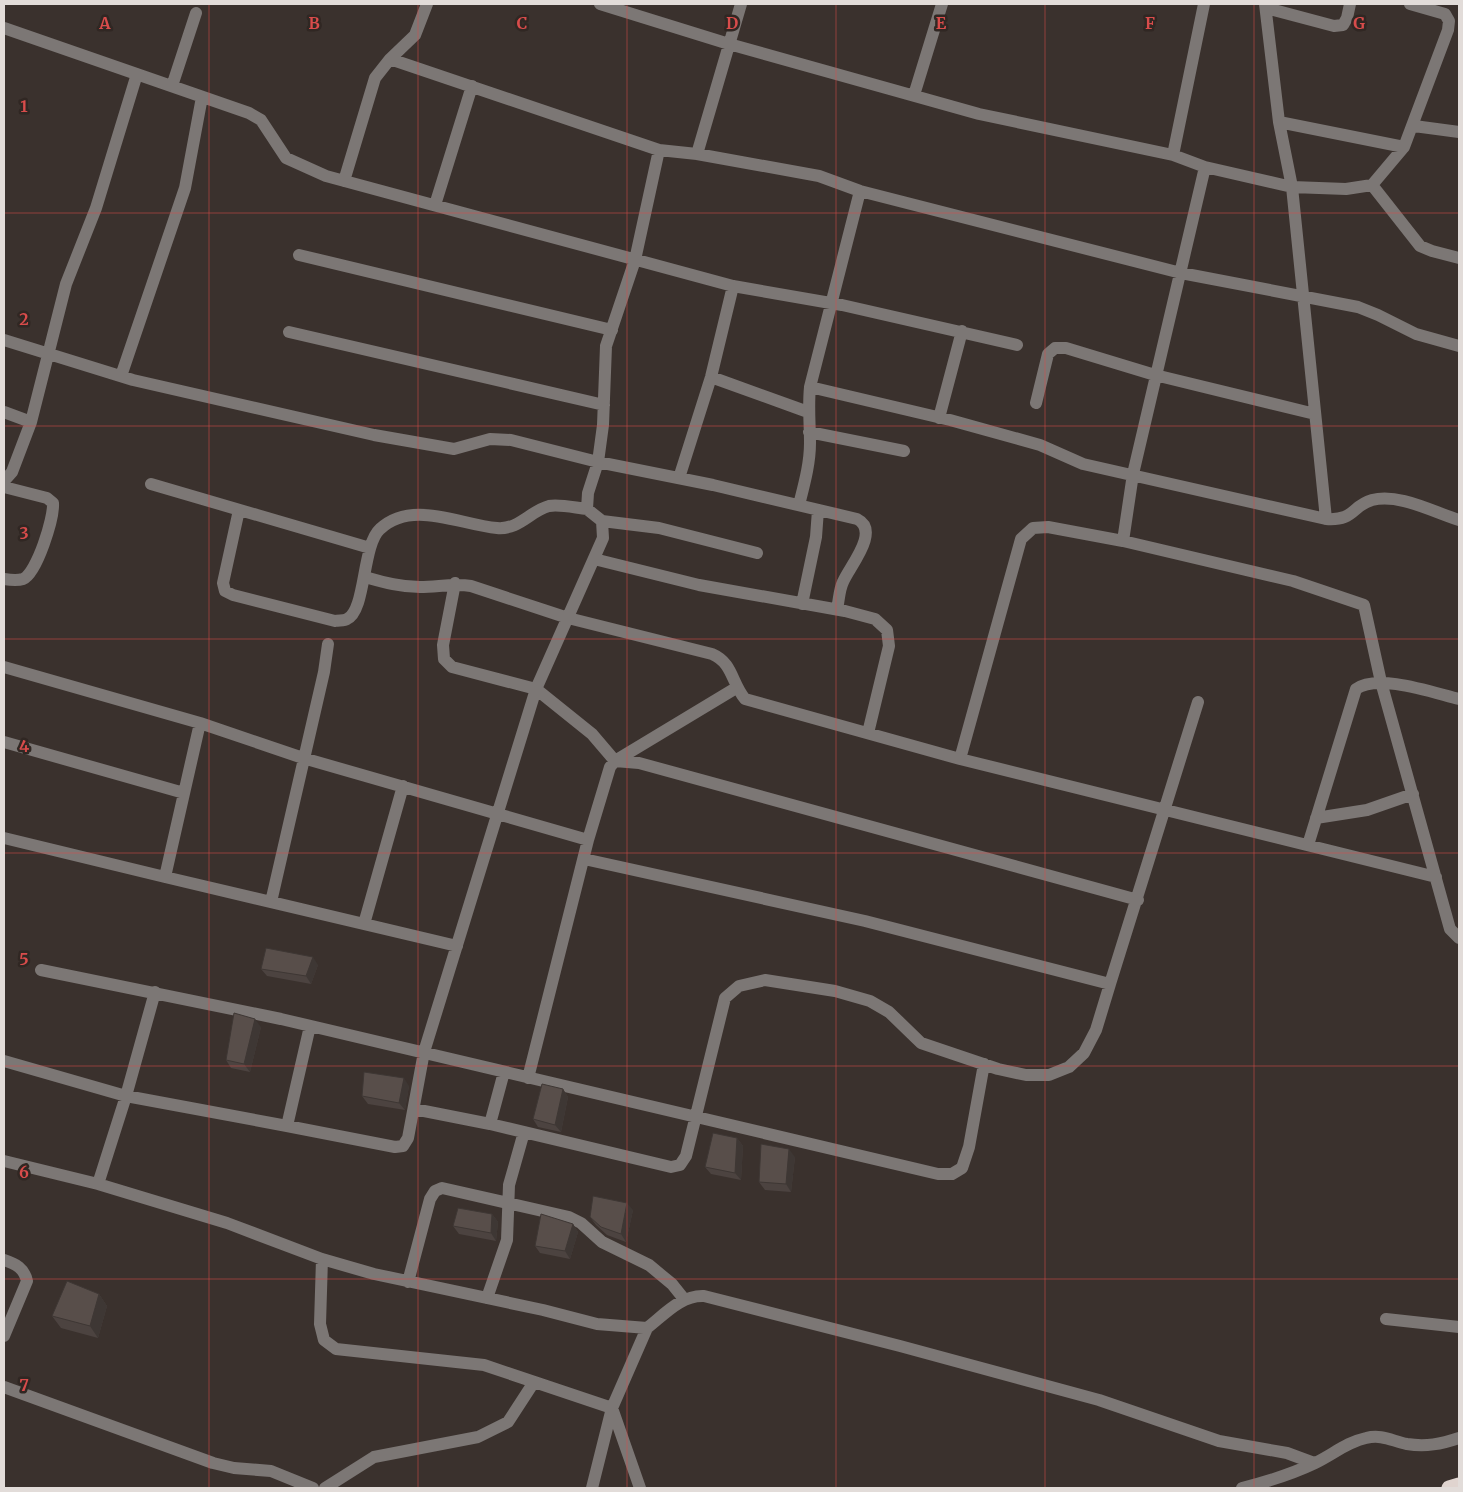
<svg xmlns="http://www.w3.org/2000/svg" width="1463" height="1492" font-family="Merriweather,serif">
	<rect width="100%" height="100%" fill="#3a312d"/>
	<g fill="none" stroke-linecap="round" stroke-linejoin="round">
		<!-- minor -->
		<path stroke="#7c7775" stroke-width="12" d="M600,4L729,44L979,114L1173,155
			M1204,4L1173,155L1205,167L1292,187L1346,189L1372,185L1404,147
			M1265,4L1279,122L1292,187L1326,519
			M1266,8L1334,26L1343,25L1347,18L1350,4
			M4,28L249,113L261,120L286,158L326,176L733,286L842,305L1017,345
			M390,59L659,150
			M172,86L196,13
			M914,95L942,4
			M1279,122L1404,147L1448,30L1449,21L1445,14L1410,4
			M1414,126L1459,132
			M697,154L819,176L860,191L1181,273L1358,307L1378,315L1416,334L1459,346
			M344,181L375,78L390,59L415,35L427,4
			M1372,185L1420,246L1432,251L1459,258
			M435,205L472,86
			M299,255L612,330
			M289,332L604,405
			M4,340L133,380L374,435L454,449L490,439L511,440L598,462L713,485L857,519C881,531 849,567 843,582C839,590 839,601 837,609
			M121,376L185,188L202,97
			M711,377L808,412
			M810,387L950,420L1040,445L1083,464L1326,519C1355,521 1351,506 1372,500C1399,493 1433,512 1459,520
			M1036,403L1048,354L1055,348H1066L1155,375L1315,414
			M4,412L31,422
			M939,418L962,331
			M809,432L904,451
			M679,478L711,377L733,286
			M4,481L12,472L31,422L66,284L96,208L137,74
			M151,484L370,548
			M4,487L47,498L53,503C54,518 37,573 23,579C17,581 10,580 4,579
			M799,505C804,485 810,464 810,443C810,424 808,407 810,387L860,191
			M239,510L223,583L225,591L233,595L335,621C339,620 344,621 347,619C366,611 362,545 380,529C412,499 460,525 497,528C519,530 530,511 549,506C560,504 576,508 587,509
			M602,521L659,528L757,553
			M1123,541L1133,474L1205,167
			M594,559L699,585L845,611L875,619L887,630L889,646L868,733
			M365,577C383,582 400,587 420,587C438,587 453,583 471,586L568,618L712,654C733,663 731,682 745,699L960,759L1436,877
			M455,583L443,645L444,659L452,667L536,689L592,734L615,761L736,688
			M802,604L816,537L818,510
			M4,667L200,723L303,758L588,840
			M200,723L165,877L457,946
			M4,742L184,793
			M960,759L1021,539L1033,528L1048,527L1123,541L1293,581L1364,605L1381,682L1450,929L1459,938
			M1316,818L1367,810L1413,794
			M4,838L165,877
			M1308,845L1356,689C1378,673 1434,693 1459,699
			M584,859L865,921L1110,984L1198,702
			M271,902L324,672L328,644
			M364,924L403,786
			M41,970L281,1019L938,1174H952L962,1168L969,1147L984,1064
			M4,1061L126,1096L155,992
			M528,1078L588,840L610,767L615,761L639,763L1138,900
			M414,1109L490,1124L671,1167L680,1165L686,1156L725,998L739,986L765,980L835,991L870,1001L889,1012L921,1043L998,1069L1026,1075H1049L1069,1067L1084,1053L1096,1030L1110,984
			M490,1124L504,1072
			M287,1126L395,1147L403,1146L408,1138L424,1052L536,689L603,538L602,521L587,509L588,493L598,462L603,425L606,346L635,260L659,150L697,154L741,4
			M4,1161L98,1184L126,1096L287,1126L310,1026
			M98,1184L227,1223L322,1259L374,1274L543,1310L597,1324L647,1328C665,1314 681,1295 704,1296L900,1346L1099,1400L1219,1441L1287,1453L1314,1463
			M322,1259L320,1324L324,1340L336,1349L484,1365L612,1408L640,1488
			M4,1260C16,1264 24,1268 27,1281L4,1336
			M408,1282L430,1199L435,1191L442,1188L569,1217L581,1223L602,1242L649,1265L672,1284L684,1299
			M487,1298L507,1240L509,1185L524,1132
			M1386,1319L1459,1327
			M4,1387L213,1463L234,1468L271,1471L313,1488
			M325,1488L374,1457L478,1437L508,1422L534,1382
			M592,1488L612,1408L647,1328
			M1242,1488C1266,1482 1292,1474 1315,1463C1332,1455 1347,1442 1366,1438C1382,1434 1392,1441 1407,1444C1426,1447 1441,1444 1459,1438"/>
		<!-- highway -->
		<path stroke="#e0d4cf" stroke-width="15" d="M1449,1488L1459,1485"/>
	</g>
	<!-- wall -->
	<path fill="#4c4340" d="M318,965L311,984L267,976L261,969Z
		M261,1027L250,1072L231,1068L226,1060Z
		M409,1086L405,1110L368,1104L362,1096Z
		M563,1089L568,1097L561,1132L538,1127L533,1119Z
		M737,1138L743,1146L741,1180L711,1174L705,1167Z
		M795,1157L791,1192L765,1190L759,1182Z
		M633,1210L626,1242L607,1235L596,1225L590,1217Z
		M492,1214L498,1222L496,1241L459,1234L453,1226Z
		M573,1224L578,1232L570,1259L540,1253L535,1246Z
		M99,1294L107,1306L98,1338L61,1328L52,1316Z"/>
	<!-- shaded-wall -->
	<path fill="#3e3734" d="M313,957L318,965L311,984L306,976Z
		M255,1019L261,1027L250,1072L244,1064Z
		M404,1078L409,1086L405,1110L399,1103Z
		M563,1089L568,1097L561,1132L555,1125Z
		M737,1138L743,1146L741,1180L735,1173Z
		M789,1149L795,1157L791,1192L786,1184Z
		M627,1203L633,1210L626,1242L621,1234Z
		M492,1214L498,1222L496,1241L491,1233Z
		M573,1224L578,1232L570,1259L565,1251Z
		M99,1294L107,1306L98,1338L90,1326Z"/>
	<!-- building -->
	<path fill="#584e4a" stroke="#3e3734" d="M266,948L313,957L306,976L261,969Z
		M234,1013L255,1019L244,1064L226,1060Z
		M364,1072L404,1078L399,1103L362,1096Z
		M542,1084L563,1089L555,1125L533,1119Z
		M713,1133L737,1138L735,1173L705,1167Z
		M761,1144L789,1149L786,1184L759,1182Z
		M593,1196L627,1203L621,1234L601,1227L590,1217Z
		M458,1208L492,1214L491,1233L453,1226Z
		M541,1214L573,1224L565,1251L535,1246Z
		M67,1281L99,1294L90,1326L52,1316Z"/>
	<!-- grid -->
	<path fill="none" stroke="#d84c4b" stroke-width="1" stroke-opacity="0.55" d="M209,4V1488M418,4V1488M627,4V1488M836,4V1488M1045,4V1488M1254,4V1488M4,213H1459M4,426H1459M4,639H1459M4,853H1459M4,1066H1459M4,1279H1459"/>
	<g font-size="16" text-anchor="middle" font-weight="bold" fill="#d84c4b" stroke="#302723" stroke-width="5" stroke-linejoin="round" paint-order="stroke">
		<text x="105" y="29">A</text>
		<text x="314" y="29">B</text>
		<text x="522" y="29">C</text>
		<text x="732" y="29">D</text>
		<text x="941" y="29">E</text>
		<text x="1150" y="29">F</text>
		<text x="1359" y="29">G</text>
		<text x="24" y="112">1</text>
		<text x="24" y="325">2</text>
		<text x="24" y="539">3</text>
		<text x="24" y="752">4</text>
		<text x="24" y="965">5</text>
		<text x="24" y="1178">6</text>
		<text x="24" y="1391">7</text>
	</g>
	<!-- border -->
	<rect width="1463" height="1492" fill="none" stroke="#e2dcd9" stroke-width="10"/>
</svg>
